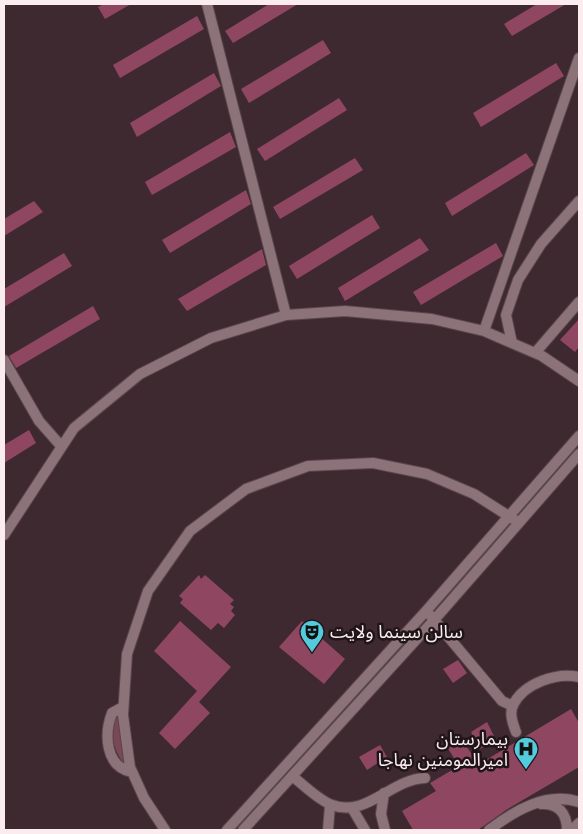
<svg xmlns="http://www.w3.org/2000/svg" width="583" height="834" font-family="Mulish,'Noto Sans Arabic',sans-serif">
	<rect width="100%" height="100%" fill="#3f2930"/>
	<!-- green -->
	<path fill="#7a4758" d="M118,714L127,767C115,757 105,726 118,714Z"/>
	<!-- building -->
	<path fill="#8f4761" d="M104,4H131L105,19L98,7Z
		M269,4H298L233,43L225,31Z
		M537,4H566L512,36L504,24Z
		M197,16L204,29L120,78L113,65Z
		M323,40L331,53L249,103L241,89Z
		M556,63L564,76L481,127L473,113Z
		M214,73L221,86L137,137L130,123Z
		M339,98L347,110L265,161L257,149Z
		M230,132L236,147L152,195L145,182Z
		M526,153L534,165L452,216L445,203Z
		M355,158L363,170L280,219L273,207Z
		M246,190L251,204L170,253L162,240Z
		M34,201L43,212L4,236V219Z
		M372,215L380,228L297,279L289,266Z
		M420,238L429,250L345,301L338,288Z
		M496,243L503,256L421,305L413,292Z
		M262,249L266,265L187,311L178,299Z
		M64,253L72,266L4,307V289Z
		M93,306L100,319L16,368L9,356Z
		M579,319V347L575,352L560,340Z
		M29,430L36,443L4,463V445Z
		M199,575L201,579L205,575L234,600L230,604L234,607L231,611L235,615L224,628L218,623L211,630L180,603L183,599L179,596Z
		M180,621L231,667L199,702L210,713L175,749L159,733L197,691L154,651Z
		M302,621L345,659L324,684L279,647Z
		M458,660L467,673L453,683L443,669Z
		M571,709L579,723V767L506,810L478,830H413L402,811L436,791L430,783L459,766L447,747L461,739L484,771L491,767L486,760Z
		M487,722L496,740L480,749L471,732Z
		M380,745L387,757L367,770L359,757Z"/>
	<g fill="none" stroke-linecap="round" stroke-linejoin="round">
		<defs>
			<path id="minor" d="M207,4L286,315
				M484,331L579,58
				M512,343L506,315L518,280L541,244L579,201
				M535,353L579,302
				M4,360L39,421L61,446
				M4,535L74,428L140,374L211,338L286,315L345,311L432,319L484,331L542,356L579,381
				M430,615L502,701L513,706
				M123,707L112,713C104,734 105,767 132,772
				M516,732C513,724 509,714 513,705C524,683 557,672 579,677
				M292,776C304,785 318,800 332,805C367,818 391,779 425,778
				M384,793L381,814L385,830
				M541,804C558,803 567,813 567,830
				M352,808L365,830
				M165,830L144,798L130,767L123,715L127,654L148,591L190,531L246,489L308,466L373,463L427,474L474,494L518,522
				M227,830L426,611L579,436
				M243,830L435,619L579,454
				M328,830L330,805
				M489,830C514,811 547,791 579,802
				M572,830L579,823"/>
		</defs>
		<!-- minor casing -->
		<use href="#minor" stroke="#58464c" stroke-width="12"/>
		<!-- minor -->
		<use href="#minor" stroke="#8c7279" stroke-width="10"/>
	</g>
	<!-- icons -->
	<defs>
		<symbol id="theatre-pin" viewBox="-11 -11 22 30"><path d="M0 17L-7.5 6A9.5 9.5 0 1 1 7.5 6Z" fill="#54cadd" stroke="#1f1518"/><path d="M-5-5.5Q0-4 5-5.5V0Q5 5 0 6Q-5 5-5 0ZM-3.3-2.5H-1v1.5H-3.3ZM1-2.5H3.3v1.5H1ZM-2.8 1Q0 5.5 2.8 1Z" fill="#111"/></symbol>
		<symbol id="hospital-pin" viewBox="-11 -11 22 30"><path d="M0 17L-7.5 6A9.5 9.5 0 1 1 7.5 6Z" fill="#54cadd" stroke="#1f1518"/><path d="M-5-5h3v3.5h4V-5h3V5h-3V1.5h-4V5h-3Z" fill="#111"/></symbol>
	</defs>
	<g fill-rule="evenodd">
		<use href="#theatre-pin" x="298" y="618" width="28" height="38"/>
		<use href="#hospital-pin" x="512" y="735" width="28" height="38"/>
	</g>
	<g text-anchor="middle" stroke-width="5" stroke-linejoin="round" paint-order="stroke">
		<!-- poi labels -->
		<g font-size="18" fill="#fbecf0" stroke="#1f1518" text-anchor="start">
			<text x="330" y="638">سالن سینما ولایت</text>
			<text x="508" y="745" text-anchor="end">بیمارستان<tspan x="508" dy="21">امیرالمومنین نهاجا</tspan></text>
		</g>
	</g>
	<!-- border -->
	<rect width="583" height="834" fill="none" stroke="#fbecf0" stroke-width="10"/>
</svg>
